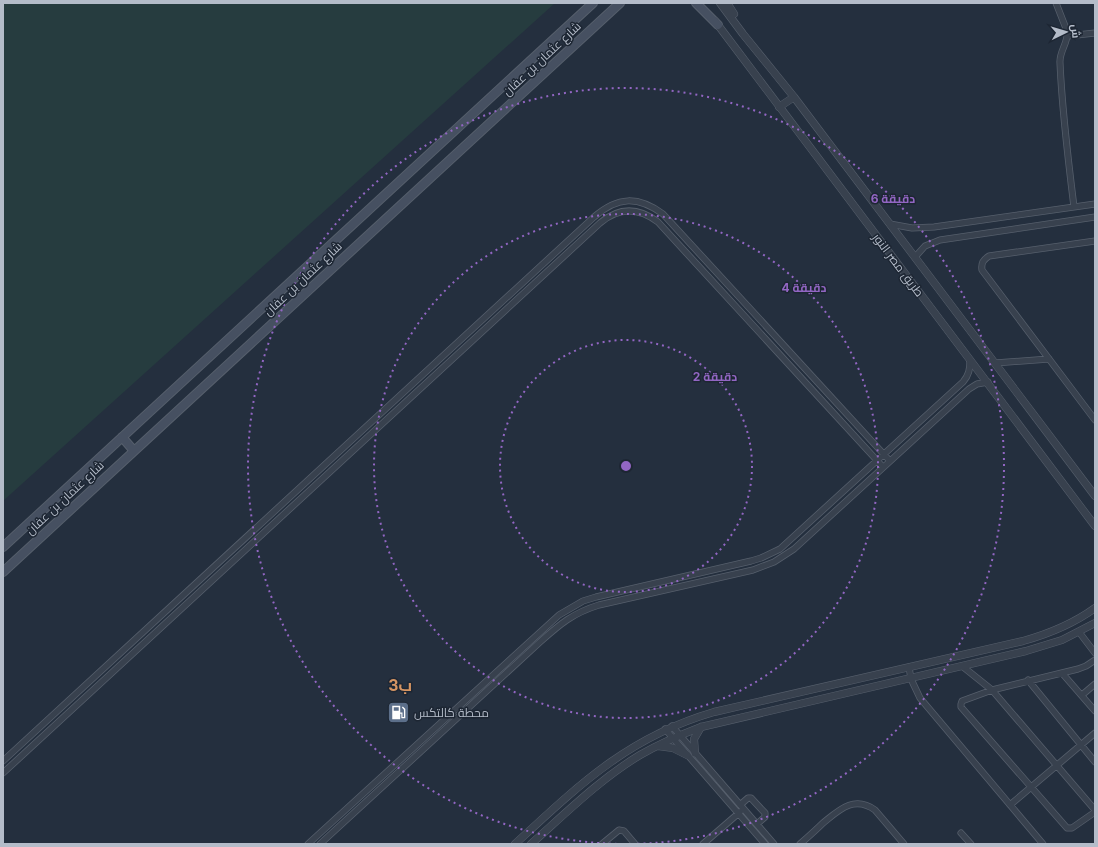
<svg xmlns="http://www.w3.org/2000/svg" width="1098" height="847" font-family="Inter,Cairo,sans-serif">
	<rect width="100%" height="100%" fill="#242f3e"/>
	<!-- green -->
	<path fill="#263c3f" d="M3,3H555L3,501Z"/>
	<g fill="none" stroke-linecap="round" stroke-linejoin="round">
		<defs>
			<path id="minor" d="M1056,3L1067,31C1069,42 1059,51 1060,63C1062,111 1068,159 1074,207
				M1068,36L1095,33
				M890,224L912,228L934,227L1095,204
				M1095,241L989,256C983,260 981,263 982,270L1095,420
				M915,257L925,246L940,240L1095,217
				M995,363L1049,359
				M1079,632L1095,653
				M1095,660L1086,666L1078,669L992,690L962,701L961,704V707L1067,828H1072L1095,812
				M962,666L992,690L1095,810
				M909,667L911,679L920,698L1043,844
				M1062,673L1095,711
				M1028,680L1095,762
				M1082,695L1095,684
				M672,726L774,844
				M665,729L765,844
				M3,761L594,217C618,196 638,196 663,214L890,461
				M3,773L600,223C619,207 638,207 658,222L883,467
				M740,805L748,798H751L765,813V817L757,824
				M1010,805L1095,733
				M961,833L971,844
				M308,844L559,615L583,601L596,597L751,561L761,558L780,549L963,382C969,375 970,369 970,360
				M320,844L540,642C560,624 573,613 599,605L753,570L774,562L794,549L969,389L977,384L988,382
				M602,844L619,830L624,831L635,844
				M703,844L740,812
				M800,844C808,837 816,830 823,823C839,810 854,795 875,810L904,844"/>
			<path id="tertiary" d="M720,3L743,34L794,97L1095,496
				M727,3L734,14
				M715,21L1095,526
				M779,107L794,97
				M658,746L673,748L687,755
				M695,753L694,739L701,727
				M515,844C579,785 628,737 714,712L1023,641C1048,634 1073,624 1095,608
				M531,844C566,813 600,779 640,755C659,744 680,735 701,727L1026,651L1062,640L1095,623"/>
			<path id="secondary" d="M696,3L718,25
				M122,437L134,451
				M3,547L593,3
				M3,572L620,3"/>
		</defs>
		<!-- minor casing -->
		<use href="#minor" stroke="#565f6c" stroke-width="7"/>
		<!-- tertiary casing -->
		<use href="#tertiary" stroke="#565f6c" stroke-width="8"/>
		<!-- secondary casing -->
		<use href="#secondary" stroke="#565f6c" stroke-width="10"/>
		<!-- minor -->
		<use href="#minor" stroke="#38414e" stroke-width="5.5"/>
		<!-- tertiary -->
		<use href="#tertiary" stroke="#38414e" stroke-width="7"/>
		<!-- secondary -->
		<use href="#secondary" stroke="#465061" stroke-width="8"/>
	</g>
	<!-- distance rings -->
	<g fill="none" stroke="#9266c3" stroke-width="2" stroke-dasharray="2 4">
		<circle cx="626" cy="466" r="126"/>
		<circle cx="626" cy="466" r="252"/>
		<path d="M623 844A378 378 0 1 1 629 844"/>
	</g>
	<!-- icons -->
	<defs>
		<symbol id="fuel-square" viewBox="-11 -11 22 22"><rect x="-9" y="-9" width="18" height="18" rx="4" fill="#5c6f8a" stroke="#1d2633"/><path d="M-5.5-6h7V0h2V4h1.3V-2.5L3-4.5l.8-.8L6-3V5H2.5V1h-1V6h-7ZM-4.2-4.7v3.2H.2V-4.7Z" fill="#fff"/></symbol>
	</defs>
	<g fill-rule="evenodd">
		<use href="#fuel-square" x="386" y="700" width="25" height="25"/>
	</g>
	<g text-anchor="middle" stroke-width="3" stroke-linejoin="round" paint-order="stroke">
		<!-- street labels -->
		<g font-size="12" fill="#b4bcc9" stroke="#1d2633">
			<text transform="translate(542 59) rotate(-43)" y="4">شارع عثمان بن عفان</text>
			<text transform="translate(898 265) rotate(53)" y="4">طريق مصر النور</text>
			<text transform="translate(303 279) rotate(-43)" y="4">شارع عثمان بن عفان</text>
			<text transform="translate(65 498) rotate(-43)" y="4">شارع عثمان بن عفان</text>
		</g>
		<!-- poi labels -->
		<g font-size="12" fill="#b4bcc9" stroke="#1d2633" text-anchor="start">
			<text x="414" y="717">محطة كالتكس</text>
		</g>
		<!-- district labels -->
		<g font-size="16" font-weight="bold" fill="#d59563" stroke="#1d2633">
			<text x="400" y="691">ب3</text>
		</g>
	</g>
	<circle cx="626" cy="466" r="6" fill="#9266c3" stroke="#1d2633" stroke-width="2"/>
	<g font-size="12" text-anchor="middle" font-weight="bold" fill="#9266c3" stroke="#1d2633" stroke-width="3" stroke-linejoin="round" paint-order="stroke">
		<text x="893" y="203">6 دقيقة</text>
		<text x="804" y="292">4 دقيقة</text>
		<text x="715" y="381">2 دقيقة</text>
	</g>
	<!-- border -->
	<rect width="1098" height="847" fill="none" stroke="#b4bcc9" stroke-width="8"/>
	<!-- north arrow -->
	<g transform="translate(1066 32) rotate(85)" stroke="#1d2633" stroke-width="3" paint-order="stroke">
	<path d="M0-3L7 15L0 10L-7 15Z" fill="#b4bcc9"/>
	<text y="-6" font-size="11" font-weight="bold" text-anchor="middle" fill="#b4bcc9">ش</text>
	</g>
</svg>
